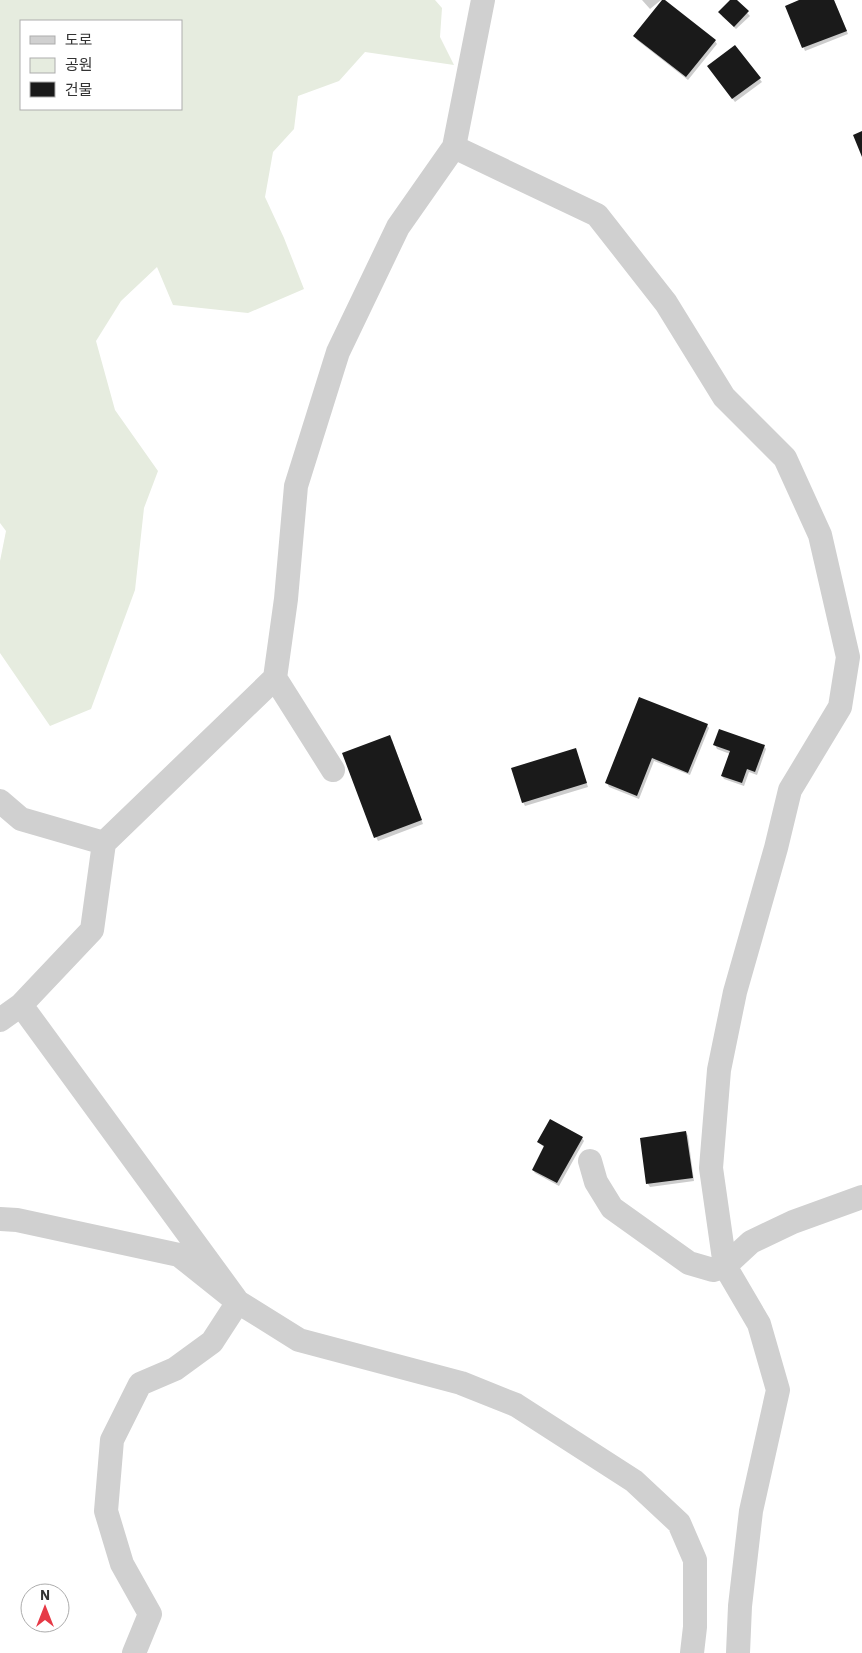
<svg xmlns="http://www.w3.org/2000/svg" width="862" height="1653" font-family="'IBM Plex Sans','Noto Sans KR',sans-serif">
	<rect width="100%" height="100%" fill="#fff"/>
	<!-- green -->
	<path fill="#e6ecdf" fill-rule="evenodd" d="M0,0H435L442,8L440,37L454,65L365,52L339,81L298,96L294,129L273,152L265,197L284,238L304,289L248,313L173,305L157,267L121,301L96,341L115,410L158,471L144,508L135,590L91,709L50,726L0,653V561L6,531L0,523ZM21,21H181V109H21Z"/>
	<!-- shadow -->
	<path fill="#0003" d="M642,0H661L650,9Z
		M732,0H735L750,16L736,29L722,16Z
		M802,0H834L848,34L805,51L787,6Z
		M635,36L715,41L717,44L688,80L637,40Z
		M735,47L762,82L735,102L711,70Z
		M707,725L709,728L690,775L654,761L639,799L609,787L607,783Z
		M392,740L423,824L378,841L376,837Z
		M715,745L764,746L766,749L757,775L749,772L744,786L724,779L722,776L730,754L717,749Z
		M576,750L588,787L525,806L523,802Z
		M686,1132L688,1136L694,1181L650,1187L648,1184L641,1139Z
		M582,1138L584,1141L559,1186L535,1173L533,1170L545,1148L538,1142Z"/>
	<!-- building -->
	<path fill="#1a1a1a" d="M662,0H665L716,40L686,77L633,36Z
		M730,0H737L749,11L734,27L718,12Z
		M799,0H834L847,31L802,48L785,6Z
		M735,45L761,78L732,99L707,66Z
		M862,131V157L853,135Z
		M639,697L708,724L688,773L652,758L637,796L605,783Z
		M719,729L765,745L755,772L747,769L742,783L721,776L730,751L713,745Z
		M390,735L422,820L374,838L342,753Z
		M576,748L587,783L522,803L511,768Z
		M550,1119L583,1137L557,1183L532,1170L544,1146L537,1142Z
		M686,1131L693,1178L646,1184L640,1138Z"/>
	<g fill="none" stroke-linecap="round" stroke-linejoin="round">
		<!-- street -->
		<path stroke="#d0d0d0" stroke-width="24" d="M454,147L597,215L666,303L724,397L785,458L820,535L848,657L840,707L790,790L776,848L735,992L719,1070L711,1168L725,1266L759,1324L778,1390L751,1511L740,1606L738,1653
			M275,678L286,599L296,486L338,352L398,227L454,147L483,0
			M0,801L21,819L104,843
			M21,1005L238,1302L299,1340L461,1383L516,1405L634,1481L679,1523L695,1560V1627L692,1653
			M0,1020L21,1005L92,930L104,843L275,678L333,770
			M590,1161L596,1182L612,1208L689,1263L713,1270L725,1266L751,1242L793,1222L862,1197
			M0,1219L17,1220L179,1255L238,1302L212,1342L175,1369L140,1384L112,1440L106,1511L122,1564L150,1614L134,1653"/>
	</g>
	<!-- legend -->
	<rect x="20" y="20" width="162" height="90" fill="#ffffff" stroke="#adadad"/>
	<rect x="30" y="36" width="25" height="8" fill="#d0d0d0" stroke="#adadad"/>
	<text x="65" y="45" font-size="15" fill="#333333">도로</text>
	<rect x="30" y="58" width="25" height="15" fill="#e6ecdf" stroke="#adadad"/>
	<text x="65" y="70" font-size="15" fill="#333333">공원</text>
	<rect x="30" y="82" width="25" height="15" fill="#1a1a1a" stroke="#adadad"/>
	<text x="65" y="95" font-size="15" fill="#333333">건물</text>
	<!-- north arrow -->
	<g transform="translate(45 1608)"><circle r="24" fill="#ffffff" stroke="#adadad"/>
	<path d="M0-4L9 19L0 12L-9 19Z" fill="#e63946"/>
	<text y="-8" font-size="14" font-weight="bold" text-anchor="middle" fill="#333333">N</text>
	</g>
</svg>
